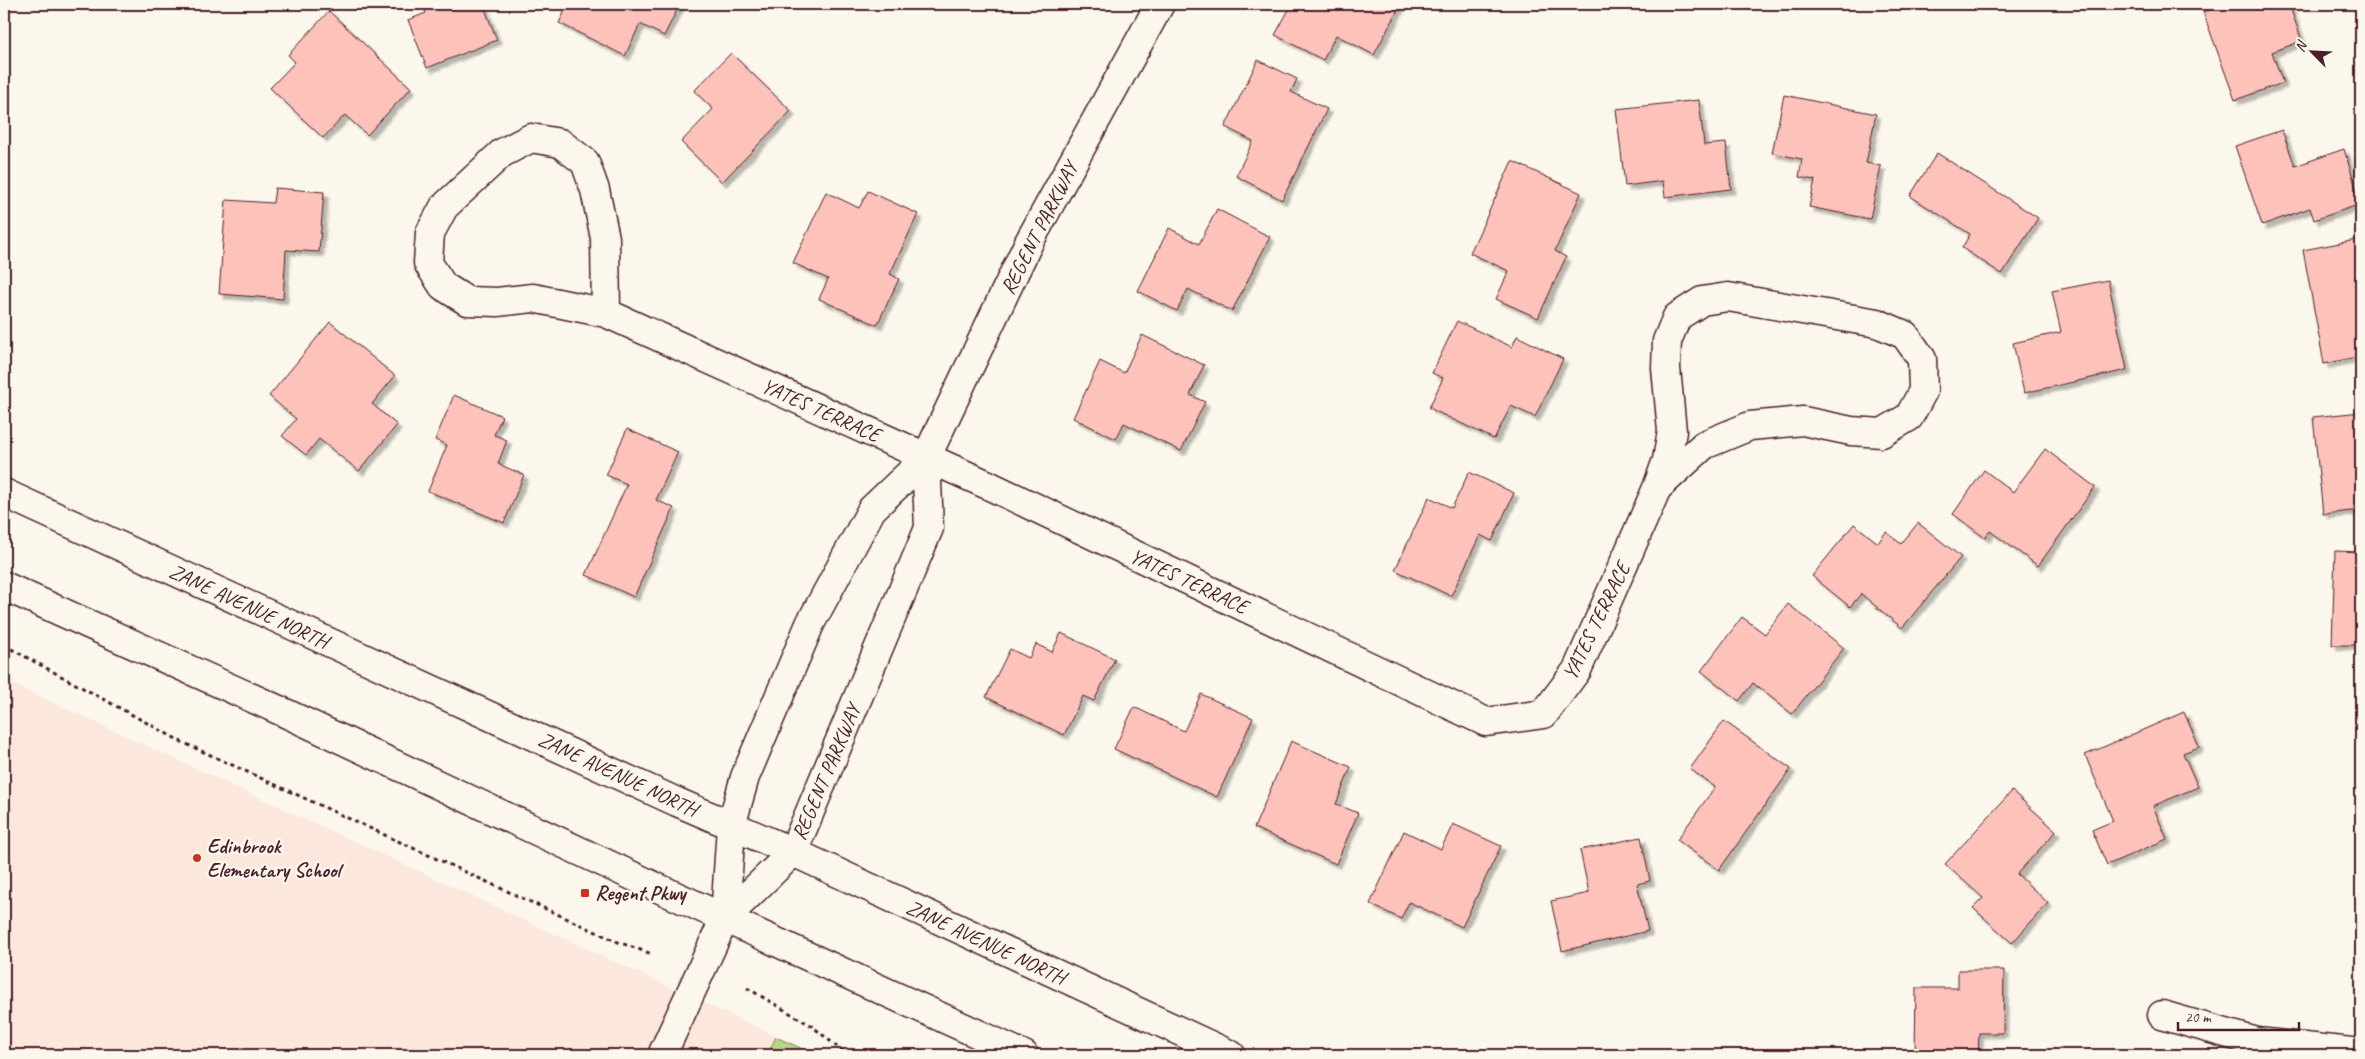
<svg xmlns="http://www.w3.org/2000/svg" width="2365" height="1059" font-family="Caveat,sans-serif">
	<defs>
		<filter id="shadow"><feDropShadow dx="4.5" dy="4.5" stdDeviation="1" flood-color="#0004"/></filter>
	</defs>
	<rect width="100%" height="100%" fill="#fbf7ec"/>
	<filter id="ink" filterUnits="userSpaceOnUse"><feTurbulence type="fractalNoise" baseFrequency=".02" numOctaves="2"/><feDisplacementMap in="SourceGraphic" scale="10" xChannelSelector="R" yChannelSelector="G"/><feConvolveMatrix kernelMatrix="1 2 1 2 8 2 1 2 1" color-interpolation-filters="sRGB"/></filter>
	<g filter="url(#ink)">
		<!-- built -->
		<path fill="#fce7dd" d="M4,680L776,1036L767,1055H4Z"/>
		<!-- green -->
		<path fill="#bad48b" stroke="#827a5b" d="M776,1037L816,1055H767Z"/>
		<!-- building -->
		<path fill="#fdc2b9" stroke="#4a1f2b" filter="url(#shadow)" d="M422,4H483L497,40L427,68L408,20L426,13Z
			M568,4H680L664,36L640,24L625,56L559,23Z
			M1292,4H1401L1374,55L1336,35L1323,60L1275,35Z
			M2227,4H2289L2302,41L2272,52L2283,83L2235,100L2203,12Z
			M329,11L411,88L367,135L345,115L323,138L270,88L295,62L288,55Z
			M731,53L791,111L722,182L681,142L713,109L694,91Z
			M1258,60L1297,79L1291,92L1327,109L1282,200L1236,176L1253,141L1225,127Z
			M1784,95L1876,114L1866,163L1881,166L1870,219L1809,207L1815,180L1799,177L1802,159L1772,153Z
			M1699,100L1704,145L1726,143L1731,189L1665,197L1663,181L1625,186L1616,109Z
			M2282,130L2295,166L2344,149L2361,204L2314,220L2310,208L2262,225L2235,146Z
			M1937,153L2038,218L2002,274L1962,248L1970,234L1910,196Z
			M1512,161L1581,193L1555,251L1566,257L1538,318L1496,299L1509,271L1470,253Z
			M275,188L324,192L319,252L286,250L283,299L219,294L226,200L273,203Z
			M868,191L918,214L890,274L899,279L877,325L819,299L828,279L793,263L826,192L859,208Z
			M1217,209L1270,237L1232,311L1188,289L1177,311L1138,291L1169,228L1199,244Z
			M2361,239V356L2324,364L2303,250Z
			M2108,280L2127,370L2024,393L2013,343L2061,332L2052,291Z
			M1457,321L1512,347L1517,336L1563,359L1535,417L1511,406L1494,439L1429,408L1443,378L1432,373Z
			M330,322L395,376L372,404L397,425L359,471L319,439L306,455L282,436L296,419L269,396Z
			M1142,335L1204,365L1190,395L1205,402L1181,451L1124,423L1116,439L1073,418L1100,361L1124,373Z
			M454,395L502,416L494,435L507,440L498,464L524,475L504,523L428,491L447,445L435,440Z
			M2361,412V510L2323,514L2313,417Z
			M627,429L678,452L656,500L674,508L634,597L586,575L627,484L606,475Z
			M2045,449L2095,487L2038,566L1990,531L1985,538L1953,514L1984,470L2013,492Z
			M1469,472L1514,493L1492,541L1480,535L1451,596L1395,570L1429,497L1452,508Z
			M1918,523L1961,557L1902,628L1861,594L1850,607L1812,576L1854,524L1878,543L1886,532L1901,544Z
			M2335,551L2361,552V645H2332Z
			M1788,604L1844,648L1792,714L1753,683L1739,701L1701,671L1742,617L1765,634Z
			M1061,633L1115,659L1094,701L1083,696L1064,735L986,697L1010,649L1029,658L1036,644L1052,652Z
			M1201,694L1253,718L1217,797L1114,749L1134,707L1184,731Z
			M2184,712L2199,747L2183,753L2198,787L2153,806L2167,839L2107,865L2092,830L2113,821L2085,755Z
			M1724,721L1791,769L1719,870L1677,840L1715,787L1690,769Z
			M1291,741L1351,767L1336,804L1358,813L1336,864L1254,828Z
			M2012,791L2056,831L2017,874L2048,903L2012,943L1973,908L1983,898L1945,864Z
			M1453,824L1501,846L1462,927L1409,902L1401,919L1370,904L1404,831L1441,849Z
			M2361,829V923H2358L2357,830Z
			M1641,837L1650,881L1637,884L1648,931L1562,951L1551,901L1589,893L1580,850Z
			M1958,970H2004L2003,1033H1979L1978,1055H1915L1916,988H1958Z"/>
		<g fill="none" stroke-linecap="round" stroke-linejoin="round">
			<defs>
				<path id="minor" d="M1728,297L1877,323L1905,335L1922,359L1923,391L1909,417L1882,433L1851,431L1803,421L1750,426L1704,445L1657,488L1667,460L1672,431L1666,368L1667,341L1677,317L1702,301Z
					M606,313L605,238L595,190L585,162L560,143L531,138L502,153L444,207L430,233L428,263L443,286L467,301L497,302L533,298L606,313L988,485L1486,722L1544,714L1577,670L1657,488
					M725,918L793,852L929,528L926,458
					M2162,1015L2257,1042L2361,1053
					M662,1055L725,918L731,826L745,777L810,624L872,509L926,458L1029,242L1160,4"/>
				<path id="major" d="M4,493L677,802L793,852L1231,1055
					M4,586L281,711L656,887L1024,1055"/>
			</defs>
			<!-- minor casing -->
			<use href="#minor" stroke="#4a1f2b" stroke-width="31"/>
			<!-- major casing -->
			<use href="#major" stroke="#4a1f2b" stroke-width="31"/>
			<!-- path -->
			<path stroke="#4a1f2b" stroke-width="3" stroke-dasharray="4 4" stroke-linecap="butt" d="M4,645L182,742L618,942L652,954
				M747,988L812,1026L847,1055"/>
			<!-- minor -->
			<use href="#minor" stroke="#fbf7ec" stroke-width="28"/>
			<!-- major -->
			<use href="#major" stroke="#fbf7ec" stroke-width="28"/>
		</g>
	</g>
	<!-- markers -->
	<g fill="#c8321e" stroke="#fbf7ec" stroke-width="2">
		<circle cx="197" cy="858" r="5"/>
		<rect x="580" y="888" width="10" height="10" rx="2.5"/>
	</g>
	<g text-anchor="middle" stroke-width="4.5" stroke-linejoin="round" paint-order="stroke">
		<!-- street labels -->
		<g font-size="21" fill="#4a1f2b" stroke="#fbf7ec">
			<text transform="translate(1039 228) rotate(-63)" y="7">REGENT PARKWAY</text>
			<text transform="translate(821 410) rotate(24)" y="7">YATES TERRACE</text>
			<text transform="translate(1189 581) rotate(25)" y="7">YATES TERRACE</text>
			<text transform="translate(249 606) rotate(25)" y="7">ZANE AVENUE NORTH</text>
			<text transform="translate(1596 621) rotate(-64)" y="7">YATES TERRACE</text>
			<text transform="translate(826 772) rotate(-67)" y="7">REGENT PARKWAY</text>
			<text transform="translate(618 774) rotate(25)" y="7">ZANE AVENUE NORTH</text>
			<text transform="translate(986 942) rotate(25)" y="7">ZANE AVENUE NORTH</text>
		</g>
		<!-- poi labels -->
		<g font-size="21" font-weight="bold" fill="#4a1f2b" stroke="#fbf7ec" text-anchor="start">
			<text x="207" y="853">Edinbrook<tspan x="207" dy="24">Elementary School</tspan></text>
			<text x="595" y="900">Regent Pkwy</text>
		</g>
	</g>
	<!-- margin -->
	<rect width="2365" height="1059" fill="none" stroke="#fbf7ec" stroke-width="20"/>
	<rect x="10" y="10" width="2345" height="1039" fill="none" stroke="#4a1f2b" stroke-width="2" filter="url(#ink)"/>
	<!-- north arrow -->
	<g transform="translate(2312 52) rotate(294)" stroke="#fbf7ec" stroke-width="4" paint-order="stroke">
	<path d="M0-4L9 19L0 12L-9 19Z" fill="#4a1f2b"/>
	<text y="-8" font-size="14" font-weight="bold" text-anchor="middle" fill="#4a1f2b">N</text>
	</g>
	<!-- scale -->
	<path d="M2178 1022v8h121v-8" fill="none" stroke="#4a1f2b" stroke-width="2.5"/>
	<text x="2185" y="1022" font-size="15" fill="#4a1f2b" stroke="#fbf7ec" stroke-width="4" paint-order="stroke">20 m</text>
</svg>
